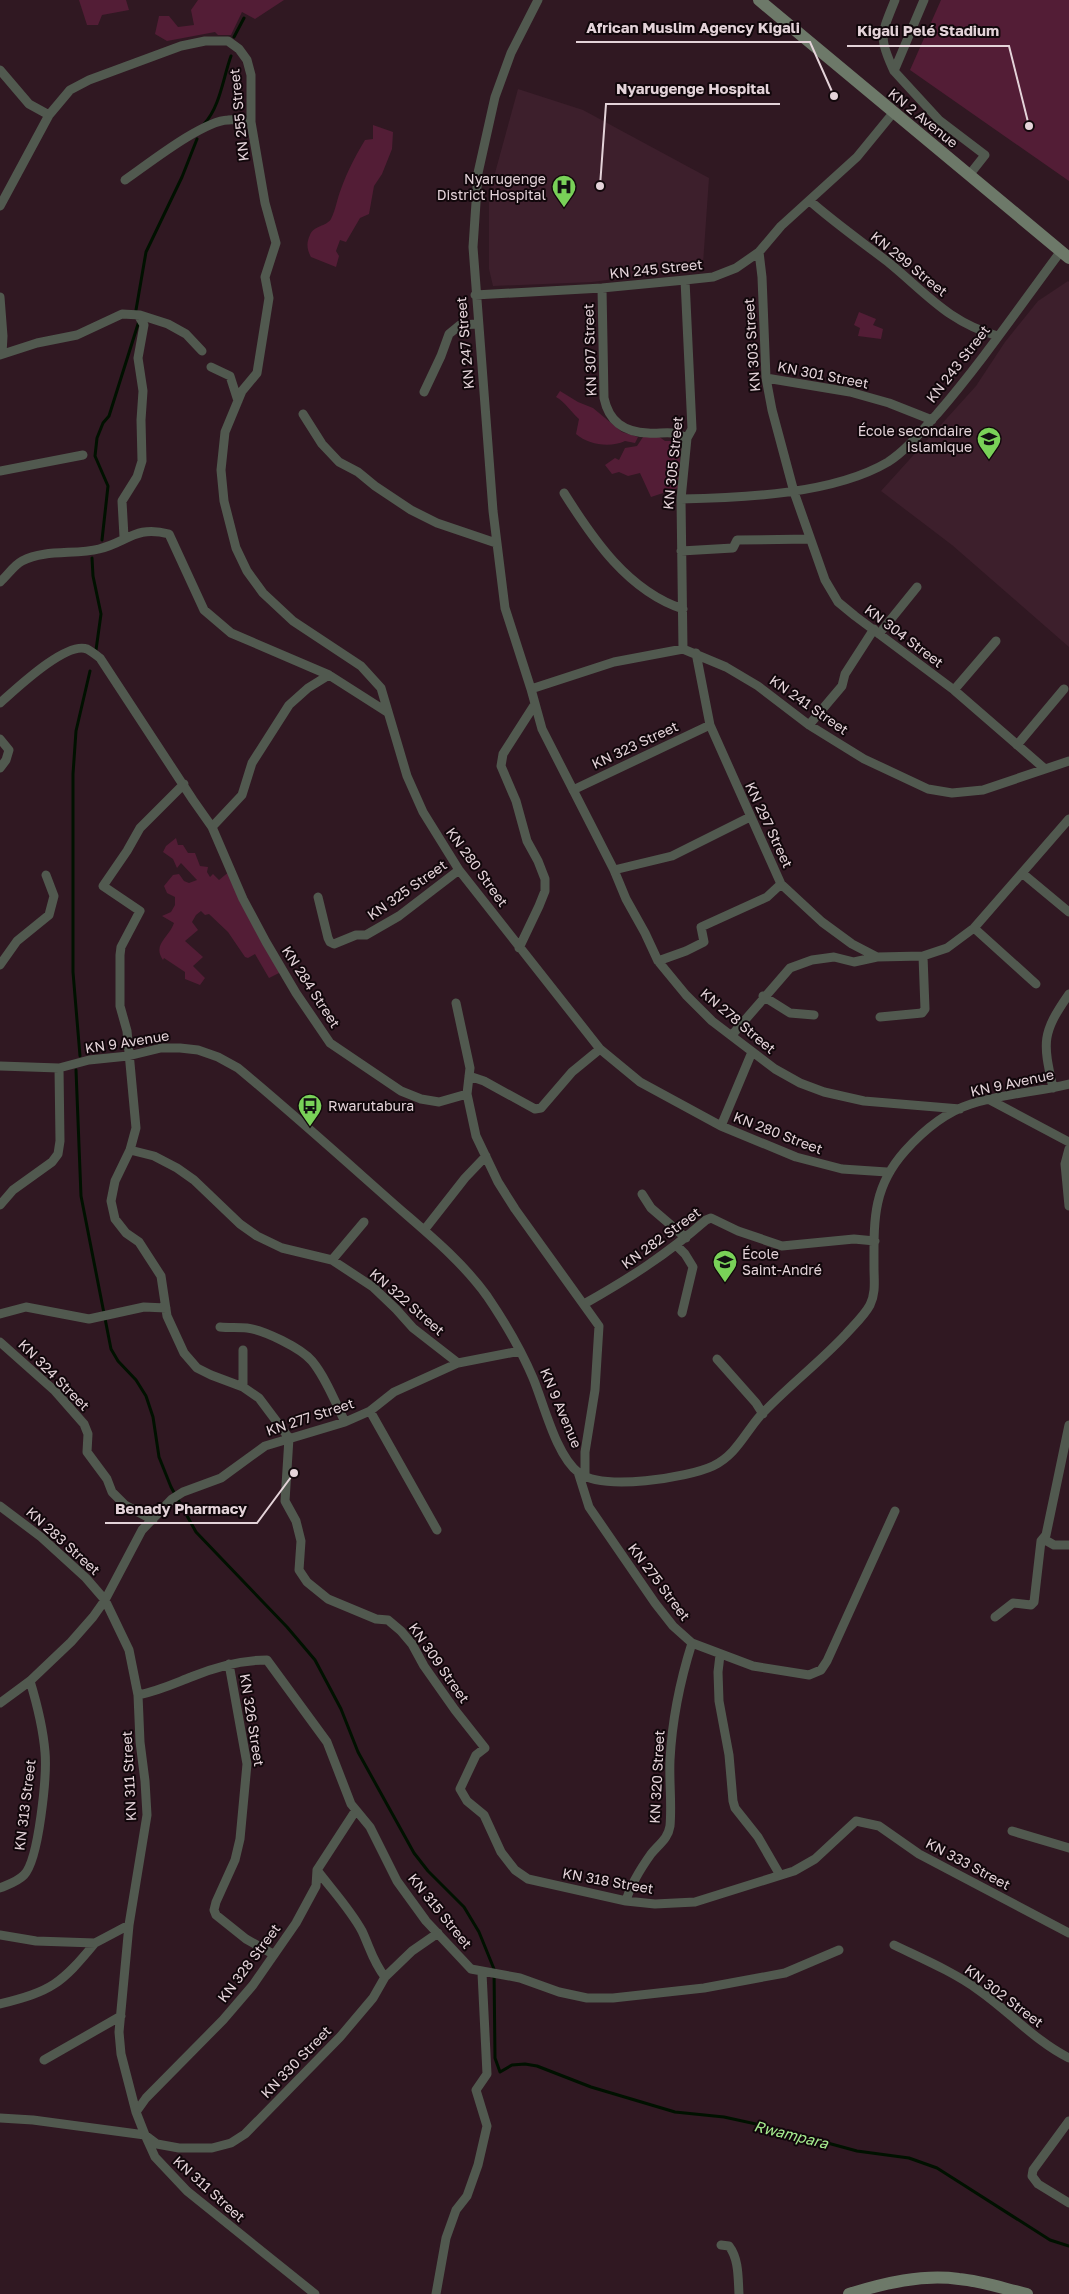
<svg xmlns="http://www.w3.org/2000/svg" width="1069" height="2294" font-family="'Golos Text',sans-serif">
	<rect width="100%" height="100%" fill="#301822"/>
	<!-- built -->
	<path fill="#3d1f2c" d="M518,89L583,110L709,178L703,264L673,271L592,282L493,286L489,269V195Z
		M1068,281L1069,282V647L952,545L881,491L976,386L1005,342L1038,301Z"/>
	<!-- green -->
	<path fill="#531d36" d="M79,0H126L129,10L102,15L98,25H87Z
		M198,0H284L255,19L242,12L231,35H218L215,32L167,41L155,34L159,16H169L178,27L194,25L191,10Z
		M941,0H1069V181L910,70Z
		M373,125L393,132L392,149L382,174L374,186L369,214L360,218L346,242L340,240L336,251L339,256L336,267L311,257C307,250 306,243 310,235C314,225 326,227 331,219C336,209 337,199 341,189C347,172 356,155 365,140L373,139Z
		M859,312L876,319L873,325L883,329L881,339L858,336L860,328L854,325Z
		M560,391L578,402L593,408L622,432L638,437L635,443L625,441C610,448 589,445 576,434L579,419C571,412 565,402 556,397Z
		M658,436L665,441H681L678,488L651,497L640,473L628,476L619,472L612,474L605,465L615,458L619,460L625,448L637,446L643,437Z
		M176,838L178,845H183L188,853H195L200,866L208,867L207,872L210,877L213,874L219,880L230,871L281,972L269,978L255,954L248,958L245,957L228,932L209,914L205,915L201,911L196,915L192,922L198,930L185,941L203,957L193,966L205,978L200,985L185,979V972L164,958L163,960C152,944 169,938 174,923L162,916L171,912L175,905V897L167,893L164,886L173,875L179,874L184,881L189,883L197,880L181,863L177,868L173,859L163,852L166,846Z"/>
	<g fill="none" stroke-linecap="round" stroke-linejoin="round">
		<!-- stream -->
		<path stroke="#010" stroke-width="3" d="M234,37L244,18
			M204,124C220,107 223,78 231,56
			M136,310L146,252L182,177L197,139
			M102,540L108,486L95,456L97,438L103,423L109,416L139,321
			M92,558L93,576L101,614L96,650
			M80,1056L73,972V774L76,731L90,671
			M76,1070L81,1196L111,1349L118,1361L136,1380L146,1396L153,1417L159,1457L171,1487L196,1532L287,1627L315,1660L341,1709L358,1752L414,1853L428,1871L464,1907L479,1932L494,1969L495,2058L500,2072L512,2065L525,2064L537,2066L591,2087L675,2112L724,2117L765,2126L857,2151L909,2158L937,2168L1050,2240L1069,2246"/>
		<!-- minor -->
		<path stroke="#51594f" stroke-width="9" d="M538,0L511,53L495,97L478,173L473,247L493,511L505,608L531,689L542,729L614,870L626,899L645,933L658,961L686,995L712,1021L775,1069L800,1083L824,1092L864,1101L960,1109
			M924,0L894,71L939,120L985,155L970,174
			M0,70L29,104L49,115
			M894,71C878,37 881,35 895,0
			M125,180C147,165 202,121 228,120C235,119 243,121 251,122
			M810,201C835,223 862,242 888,262C925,292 949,323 998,336
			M0,206L49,115L70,90L89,80L181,46L205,41H228L239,49L247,60L251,75V122L265,203L276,243L265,277L269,298L257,373L242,391L225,432L221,470L224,501L236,548L247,571L263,593L293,621L361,666L381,688L407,776L423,812L459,870L600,1049L640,1082L721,1126L796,1157L842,1169L887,1172
			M759,252L762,277L766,378L772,410L794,492L825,580L838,602L855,616L954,690L1045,769
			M602,288L604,398C609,422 624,432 648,433C656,434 665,432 672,433C677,434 682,436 687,438
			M475,295L602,288L685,280L713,277L736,268L759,252L781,226L857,157L893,113
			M0,297L3,336L2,354
			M0,355L37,343L77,335L122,314L140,315L168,324L186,334L202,351
			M211,367L230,376L238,401
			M766,378L850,392L889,403L932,420
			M424,392L441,356L449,334L460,325L477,324
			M303,414L322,444L339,462L358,472L375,486L411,510L437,523L496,543
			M0,471L83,455
			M564,493C593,539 628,591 683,609
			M681,499C743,498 834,494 888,462C907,450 922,430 937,414C982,362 1020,306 1061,251
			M124,537L122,501L137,477L142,461L141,420L143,391L138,358L144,325L138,315
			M681,551L733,548L737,540L810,539
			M0,582C7,576 14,565 22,561C45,549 75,555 99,549C128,542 135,525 169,534L204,610L231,633L329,675L387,712
			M879,634L917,587
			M683,649L681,499L687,438L692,429L685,280
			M696,653L710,725L781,884L822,922L852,944L877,957L923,956L947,948L974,928L1069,819
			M531,689L614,662L683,649L726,667L758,686L809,725L864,759L928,789L952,793L983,790L1069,761
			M954,690L996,641
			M0,703C16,689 66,641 87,649C91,651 96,655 100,658L193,800L212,827L243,899L266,942L296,993L330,1043L401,1091L421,1099L439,1102L467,1094
			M809,725L842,686L845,674L874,629
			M0,739L9,750L6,760L0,768
			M1017,745L1064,689
			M184,784L140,828L127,851L103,886L140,911L121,947L120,955V1006L127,1031L136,1128L130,1150L115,1181L111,1201L115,1219L126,1233L139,1242L161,1276L167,1316L184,1353L197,1368L211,1375L243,1387L259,1398L289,1438L285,1501L296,1521L301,1541L299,1570L307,1582L328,1599L376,1619L388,1620L401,1631L412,1644L424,1666L455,1710L485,1748L476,1755L460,1789L467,1801L484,1815L501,1852L515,1870L528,1879L626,1901L655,1904L695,1902L794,1871L815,1859L856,1821L879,1826L919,1854L1069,1933
			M573,790L710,725
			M212,827L242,795L252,763L289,705L308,688L329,675
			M614,870L672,856L750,817
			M1022,873L1069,912
			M318,897L328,938L330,942L334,944L356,935H366L399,916L459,870
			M974,928L1036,984
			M519,948L539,906L545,891V879L538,861L527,841L516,801L501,766L503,754L535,704
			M658,961L686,951L704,942L701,927L767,897L781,884
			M0,965L17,941L49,915L54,896L46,875
			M763,996L790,1013L814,1015
			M456,1003L470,1068L467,1094L476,1136L498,1182L515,1209L599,1326L595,1390L585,1452V1476
			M880,1017L922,1013L925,1009L923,956
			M732,1035L790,968L812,960L834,957L854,962L877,957
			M0,1066L59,1068L89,1060L128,1056L161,1048H180L198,1050L218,1057L238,1068C291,1112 342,1158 394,1204C427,1233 461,1260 487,1296C504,1321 521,1350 533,1378C544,1404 556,1456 579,1473C604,1491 687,1478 713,1466C736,1455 745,1433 760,1416C787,1387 819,1363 846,1334C854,1325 864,1316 870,1305C876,1293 874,1280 874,1268C874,1221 872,1188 905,1151C922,1132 946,1112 971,1104C1002,1094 1037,1092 1069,1084
			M469,1076L484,1081L535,1109L541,1108L572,1072L600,1049
			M1053,1088C1043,1042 1041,1034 1069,994
			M990,1100L1069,1142
			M721,1126L752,1052
			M1069,1149L1065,1164L1069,1206
			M130,1150L154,1156L177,1168L194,1180L240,1224L257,1236L282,1248L332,1260L373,1287L396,1309L413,1328L458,1363
			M642,1194L651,1208L686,1238
			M0,1205L13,1190L52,1162L58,1154L60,1141L59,1068
			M425,1229L465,1178L486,1156
			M677,1246L685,1254L693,1267L682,1313
			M332,1260L364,1222
			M584,1304C630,1278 666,1255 706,1220L711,1218L738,1231L782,1246L854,1239L875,1241
			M0,1314L26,1307L89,1319L144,1307L166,1308
			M220,1327C229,1328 238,1327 247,1328C264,1330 301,1348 312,1361C326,1378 335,1402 345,1422
			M0,1342L55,1391L84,1424L88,1434L87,1452L107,1479L112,1492L125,1505L153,1520
			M717,1359L756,1403L763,1414
			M243,1387V1350
			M370,1411L437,1530
			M1069,1425L1046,1535L1041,1541H1047L1054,1545H1069
			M578,1472L589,1507L655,1603L673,1626L692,1643L753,1666L809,1675L821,1670L827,1661L895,1511
			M0,1506L41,1537L86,1578L105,1600L129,1650L138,1695L140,1742L145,1781L147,1815L129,1925L119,2032L121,2054L136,2112L145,2135L155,2157L187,2191L315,2294
			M995,1617L1013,1603L1031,1605L1034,1602L1041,1541
			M720,1655L718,1672L719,1701L729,1755L733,1801L735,1808L758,1837L780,1875
			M229,1664L247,1764L240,1839L235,1860L216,1902L214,1910L216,1915L246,1939L273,1954
			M138,1695C158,1691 173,1684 191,1677C215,1667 241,1660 267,1660L327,1742L351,1804L370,1827L397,1881L426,1921L471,1969L520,1978L559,1992L587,1998H613L704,1988L785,1973L839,1950
			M0,1703L30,1681L71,1642L93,1617L105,1600L142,1530L172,1499L183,1492L221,1478L265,1446L345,1422L370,1411L394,1392L458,1363L520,1351
			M1012,1831L1069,1848
			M317,1870C332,1890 350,1909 362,1931C370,1948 373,1962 385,1977
			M0,1888C9,1884 17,1882 24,1875C39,1860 47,1775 45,1752C43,1728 37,1704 30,1681
			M626,1901C631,1883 641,1868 651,1854C659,1844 668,1839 670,1826C672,1804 669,1782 670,1760C672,1720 680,1681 692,1643
			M0,1935L36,1941L95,1943L129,1925
			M894,1945C923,1959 954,1972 980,1991C1010,2012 1035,2041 1069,2058
			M0,2004C52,1991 61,1984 95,1943
			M44,2060L121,2016
			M136,2112L146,2098L223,2020L253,1985L296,1923L316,1886L317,1870L356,1810
			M0,2118L33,2120L145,2135L157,2144L179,2148H212L231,2143L245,2134L340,2037L373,1998L385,1977L412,1951L438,1933
			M1069,2121L1033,2170L1032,2176L1038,2184L1069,2203
			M721,2245L729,2246C739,2259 738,2278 739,2294
			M436,2294L446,2238L456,2210L467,2196L478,2165L487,2126L476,2090L487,2074L482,1973"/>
		<!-- secondary -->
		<path stroke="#6d7969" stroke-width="12" d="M759,0L1069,258
			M849,2294C885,2283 922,2274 959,2279C982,2281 1005,2289 1027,2294"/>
	</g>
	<!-- icons -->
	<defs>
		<symbol id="hospital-pin" viewBox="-11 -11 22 30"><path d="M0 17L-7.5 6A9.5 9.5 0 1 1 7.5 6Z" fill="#79d158" stroke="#11070b"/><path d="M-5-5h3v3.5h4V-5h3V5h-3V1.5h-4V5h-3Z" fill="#111"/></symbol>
		<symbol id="school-pin" viewBox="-11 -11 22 30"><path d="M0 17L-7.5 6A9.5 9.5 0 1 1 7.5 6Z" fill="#79d158" stroke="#11070b"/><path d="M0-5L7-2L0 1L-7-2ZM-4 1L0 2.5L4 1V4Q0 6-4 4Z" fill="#111"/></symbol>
		<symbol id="bus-pin" viewBox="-11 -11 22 30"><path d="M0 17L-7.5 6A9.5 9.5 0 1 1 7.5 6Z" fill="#79d158" stroke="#11070b"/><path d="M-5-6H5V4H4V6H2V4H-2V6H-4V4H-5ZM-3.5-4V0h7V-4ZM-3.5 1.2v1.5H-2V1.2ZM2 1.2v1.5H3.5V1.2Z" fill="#111"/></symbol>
	</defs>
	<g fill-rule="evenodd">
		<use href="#hospital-pin" x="550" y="173" width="28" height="38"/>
		<use href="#school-pin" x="975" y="425" width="28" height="38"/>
		<use href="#bus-pin" x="296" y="1092" width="28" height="38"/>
		<use href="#school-pin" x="711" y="1248" width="28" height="38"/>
	</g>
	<g text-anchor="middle" stroke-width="4" stroke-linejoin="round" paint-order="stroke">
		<!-- street labels -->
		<g font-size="14" fill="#e4d3d9" stroke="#11070b">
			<text transform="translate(239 115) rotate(-96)" y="5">KN 255 Street</text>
			<text transform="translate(923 118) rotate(39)" y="5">KN 2 Avenue</text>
			<text transform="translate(909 264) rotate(39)" y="5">KN 299 Street</text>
			<text transform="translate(656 269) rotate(-6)" y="5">KN 245 Street</text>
			<text transform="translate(465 343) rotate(-95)" y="5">KN 247 Street</text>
			<text transform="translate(752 345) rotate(-94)" y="5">KN 303 Street</text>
			<text transform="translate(590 350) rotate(-92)" y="5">KN 307 Street</text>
			<text transform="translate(958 364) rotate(-52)" y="5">KN 243 Street</text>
			<text transform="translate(823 375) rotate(11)" y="5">KN 301 Street</text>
			<text transform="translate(673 463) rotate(-84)" y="5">KN 305 Street</text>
			<text transform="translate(904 636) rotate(37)" y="5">KN 304 Street</text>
			<text transform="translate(809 705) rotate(35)" y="5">KN 241 Street</text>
			<text transform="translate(635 745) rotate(-25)" y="5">KN 323 Street</text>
			<text transform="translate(769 825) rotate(65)" y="5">KN 297 Street</text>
			<text transform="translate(477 867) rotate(54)" y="5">KN 280 Street</text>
			<text transform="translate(407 890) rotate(-35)" y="5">KN 325 Street</text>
			<text transform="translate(311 987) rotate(57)" y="5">KN 284 Street</text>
			<text transform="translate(738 1021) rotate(40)" y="5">KN 278 Street</text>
			<text transform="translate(127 1042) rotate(-9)" y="5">KN 9 Avenue</text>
			<text transform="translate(1012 1083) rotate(-12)" y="5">KN 9 Avenue</text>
			<text transform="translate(778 1133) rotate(21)" y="5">KN 280 Street</text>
			<text transform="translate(661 1238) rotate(-36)" y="5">KN 282 Street</text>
			<text transform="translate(407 1302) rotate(41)" y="5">KN 322 Street</text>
			<text transform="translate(54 1375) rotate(45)" y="5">KN 324 Street</text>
			<text transform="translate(561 1408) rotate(67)" y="5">KN 9 Avenue</text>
			<text transform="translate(310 1417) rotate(-18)" y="5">KN 277 Street</text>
			<text transform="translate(63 1541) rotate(42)" y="5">KN 283 Street</text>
			<text transform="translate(659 1582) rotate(53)" y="5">KN 275 Street</text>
			<text transform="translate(439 1663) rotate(55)" y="5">KN 309 Street</text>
			<text transform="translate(252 1720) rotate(81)" y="5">KN 326 Street</text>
			<text transform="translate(129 1776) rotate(-93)" y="5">KN 311 Street</text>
			<text transform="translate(657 1777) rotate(-87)" y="5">KN 320 Street</text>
			<text transform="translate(25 1805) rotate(-83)" y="5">KN 313 Street</text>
			<text transform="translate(968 1864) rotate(28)" y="5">KN 333 Street</text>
			<text transform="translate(608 1881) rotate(10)" y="5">KN 318 Street</text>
			<text transform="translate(440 1911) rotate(51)" y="5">KN 315 Street</text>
			<text transform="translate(249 1963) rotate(-53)" y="5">KN 328 Street</text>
			<text transform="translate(1004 1996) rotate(37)" y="5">KN 302 Street</text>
			<text transform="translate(296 2062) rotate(-46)" y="5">KN 330 Street</text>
			<text transform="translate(209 2189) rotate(42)" y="5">KN 311 Street</text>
		</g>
		<!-- poi labels -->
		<g font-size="14" fill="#e4d3d9" stroke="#11070b" text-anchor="end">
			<text x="546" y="184">Nyarugenge<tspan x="546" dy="16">District Hospital</tspan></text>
			<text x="972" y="436">École secondaire<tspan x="972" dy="16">islamique</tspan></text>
			<text x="328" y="1111" text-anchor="start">Rwarutabura</text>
			<text x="742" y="1259" text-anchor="start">École<tspan x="742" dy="16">Saint-André</tspan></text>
		</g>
		<!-- water labels -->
		<g font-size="15" font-style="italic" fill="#a6eb8f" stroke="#11070b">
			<text transform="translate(791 2135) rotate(14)" y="5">Rwampara</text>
		</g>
	</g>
	<!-- callouts -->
	<path fill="none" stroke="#e4d3d9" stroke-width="2" d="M834 96L810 42H576M1029 126L1009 46H847M600 186L606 104H780M294 1473L257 1523H105"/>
	<g fill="#e4d3d9" stroke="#11070b" stroke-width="2">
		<circle cx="834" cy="96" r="5"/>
		<circle cx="1029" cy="126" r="5"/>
		<circle cx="600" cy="186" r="5"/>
		<circle cx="294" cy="1473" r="5"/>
	</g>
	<g font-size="15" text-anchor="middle" font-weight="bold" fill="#e4d3d9" stroke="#11070b" stroke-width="4" stroke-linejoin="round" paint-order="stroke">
		<text x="693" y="33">African Muslim Agency Kigali</text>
		<text x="928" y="36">Kigali Pelé Stadium</text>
		<text x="693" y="94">Nyarugenge Hospital</text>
		<text x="181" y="1514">Benady Pharmacy</text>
	</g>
</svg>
